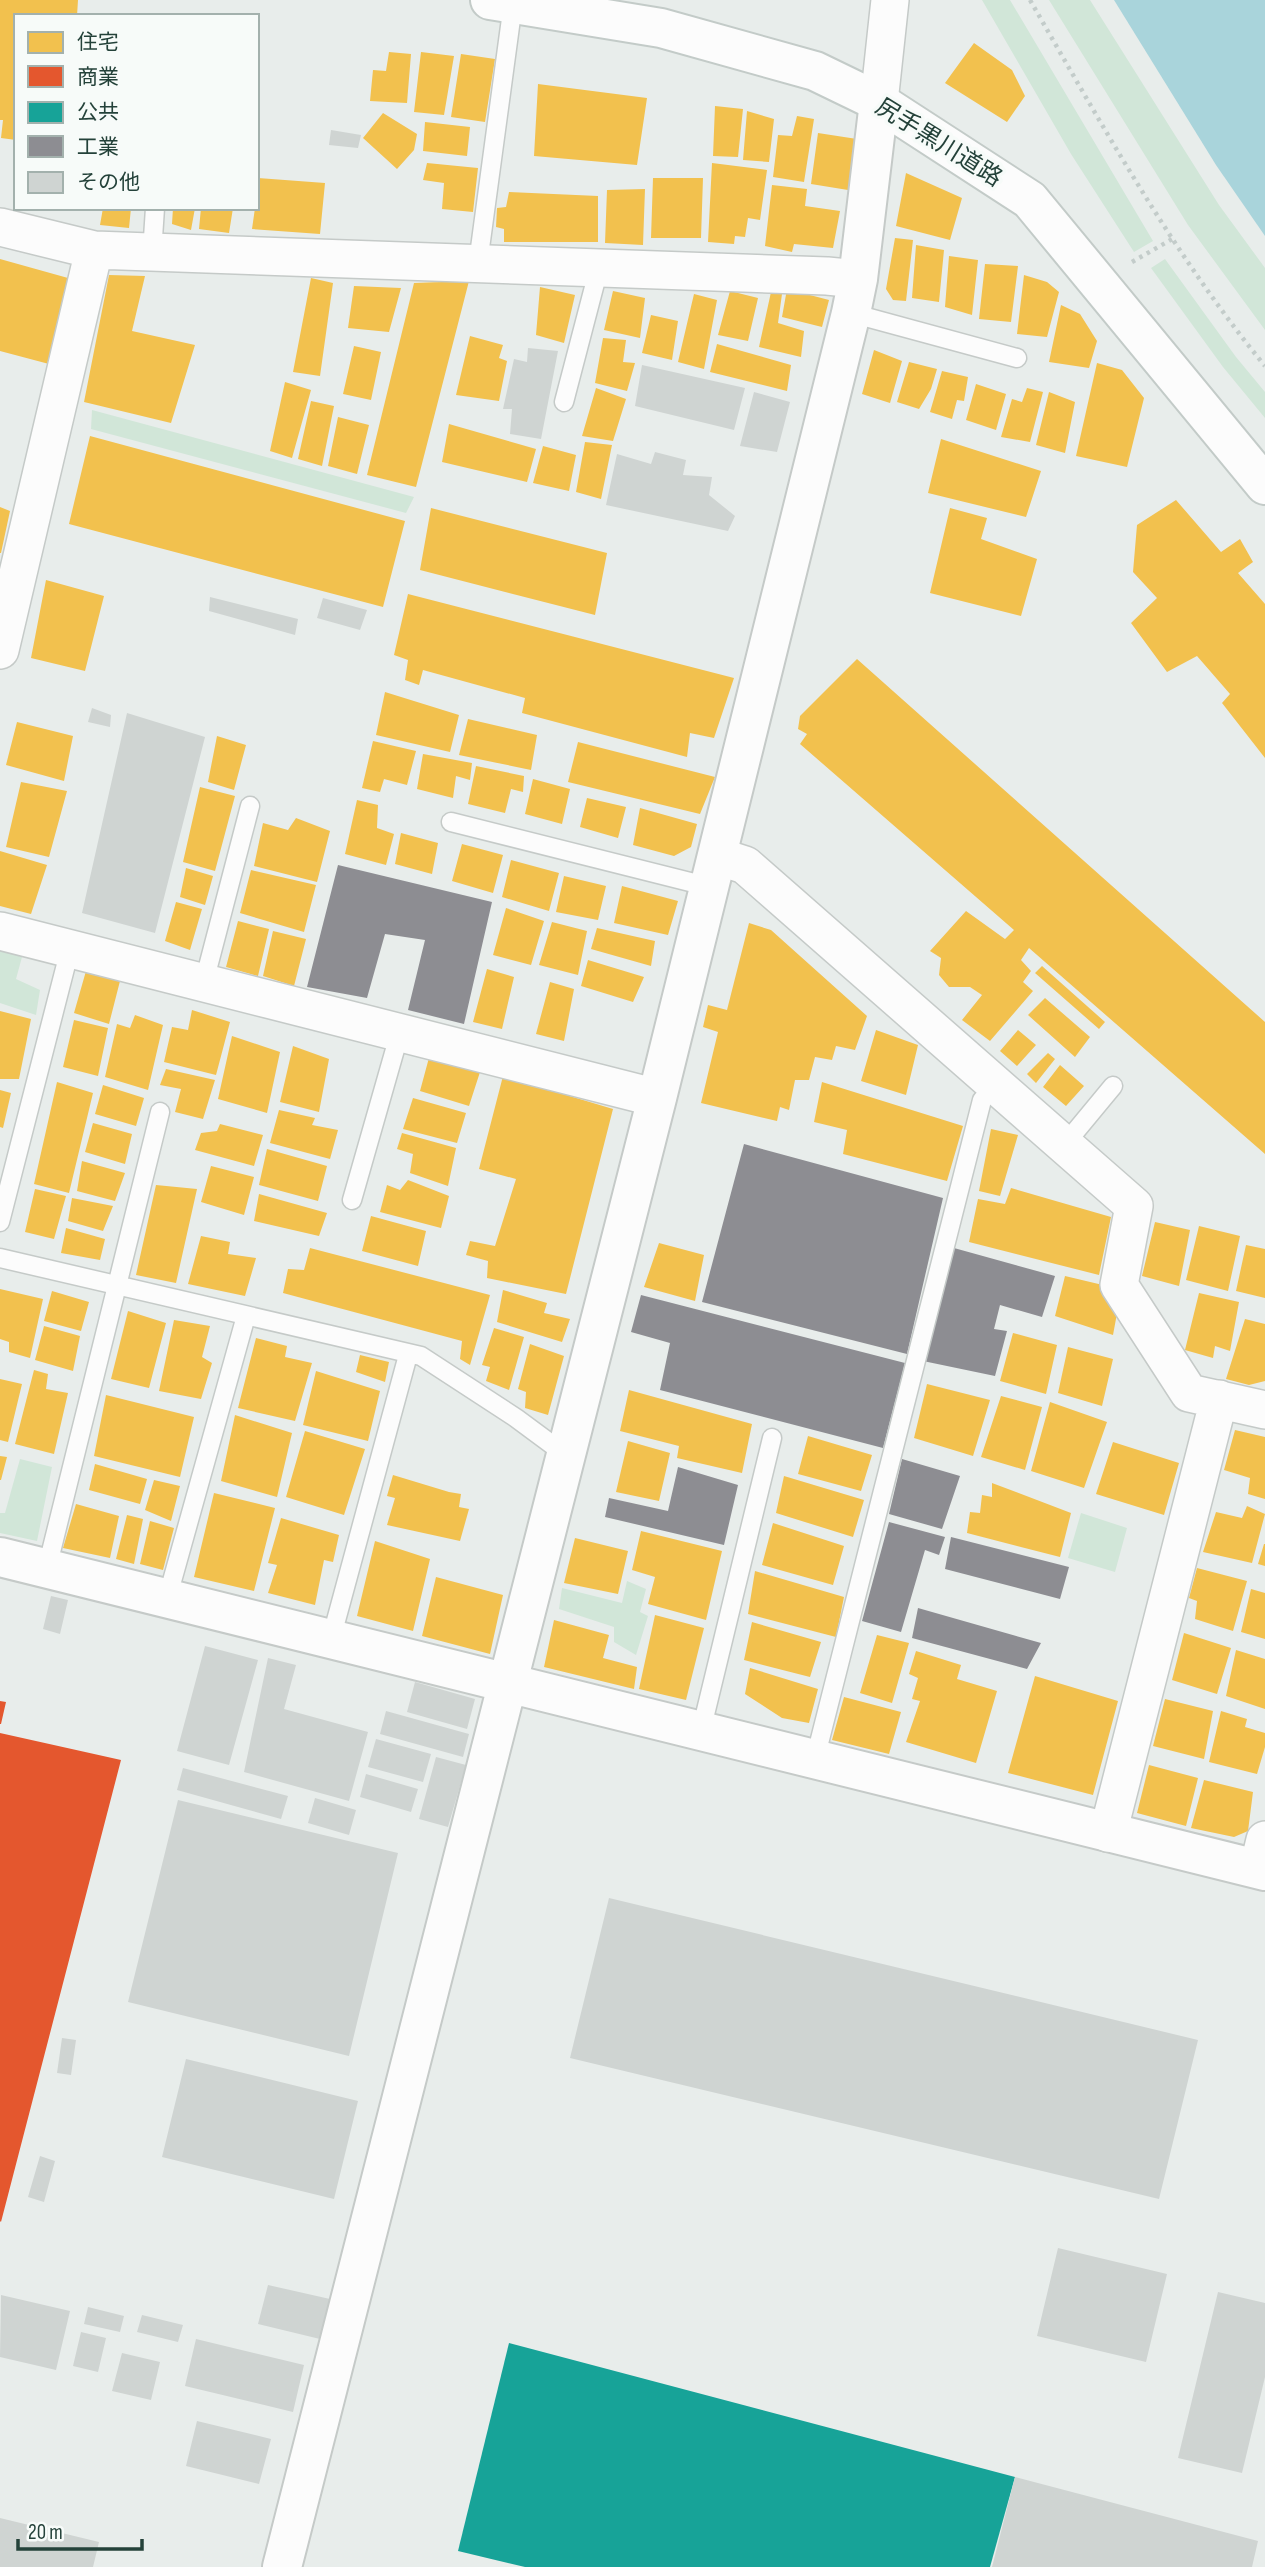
<svg xmlns="http://www.w3.org/2000/svg" width="1265" height="2567" font-family="'Sofia Sans Condensed','Noto Sans JP',sans-serif">
	<rect width="100%" height="100%" fill="#e8edeb"/>
	<!-- green -->
	<path fill="#d1e6d8" d="M982,0H1010L1153,241L1134,252L1071,154Z
		M1049,0H1090L1219,205L1265,268V330L1188,225Z
		M1165,259L1236,357L1265,392V418L1223,367L1151,268Z
		M92,410L414,497L406,513L91,429Z
		M0,950L22,957L16,979L40,990L36,1015L0,1003Z
		M20,1459L52,1467L37,1541L0,1533V1513H5Z
		M1081,1513L1127,1528L1115,1572L1068,1558Z
		M627,1581L646,1589L640,1612L648,1616L636,1655L614,1642V1627L559,1609L562,1588L622,1603Z"/>
	<!-- water -->
	<path fill="#a9d4db" d="M1114,0H1265V236L1216,165Z"/>
	<!-- homes -->
	<path fill="#f2c14e" d="M0,0H78L77,16H16V140L1,138L3,120H0Z
		M974,43L1012,70L1025,96L1007,122L945,83Z
		M389,52L411,54L407,103L370,101L373,70L386,71Z
		M421,52L454,56L444,115L414,112Z
		M461,54L495,59L485,122L451,117Z
		M538,84L647,98L637,165L534,156Z
		M715,106L743,109L738,157L713,156Z
		M747,111L774,119L769,162L743,160Z
		M383,113L417,134L414,150L397,169L363,138Z
		M797,116L814,119L804,182L773,177L778,135L792,136Z
		M425,122L470,127L467,156L423,151Z
		M818,133L857,139L848,190L811,184Z
		M427,163L478,168L473,212L442,209L444,183L423,180Z
		M712,163L767,170L760,220L748,218L745,237L735,236L734,244L708,242Z
		M906,173L962,198L950,240L896,226Z
		M258,178L325,183L320,234L252,229L255,208H257Z
		M653,178H703L701,238H651Z
		M772,185L807,189L805,206L840,211L833,248L794,244L792,252L765,246Z
		M645,189L643,245L605,243L607,190Z
		M509,192L598,196V242H504V229L496,227L497,208L506,207Z
		M103,208H131L129,228L100,225Z
		M173,208H195L191,230L172,224Z
		M201,208H233L229,233L199,229Z
		M895,238L913,240L906,301L893,300L886,289Z
		M916,245L944,250L939,302L912,298Z
		M949,256L978,260L972,315L945,307Z
		M0,259L68,278L49,364L0,351Z
		M985,264L1018,266L1011,322L979,319Z
		M109,275L145,276L132,331L195,345L171,423L84,402Z
		M1024,275L1047,282L1059,292L1047,337L1017,334Z
		M311,278L333,283L320,376L293,372Z
		M469,281L416,487L367,475L414,283Z
		M354,286L401,288L389,332L348,328Z
		M540,287L575,295L564,343L536,335Z
		M787,289L829,300L822,327L782,317Z
		M613,291L645,298L640,338L604,330Z
		M730,291L758,298L748,341L718,335Z
		M771,292L782,294L778,323L804,331L801,357L759,347Z
		M694,294L717,300L704,369L678,362Z
		M1061,305L1080,314L1097,341L1089,368L1049,362Z
		M651,315L678,321L672,360L642,353Z
		M470,336L503,345L499,358L507,361L499,401L456,395Z
		M603,338L626,340L623,362L635,363L627,391L595,383Z
		M717,344L791,365L787,391L710,372Z
		M354,346L381,352L371,400L343,394Z
		M874,350L902,361L890,403L862,394Z
		M909,362L937,369L931,389L919,409L897,402Z
		M1097,363L1122,370L1144,398L1127,467L1076,456Z
		M942,371L968,377L964,401L957,400L952,419L930,412Z
		M285,382L311,390L292,458L270,451Z
		M976,384L1006,394L996,430L966,420Z
		M596,388L626,399L613,441L582,436Z
		M1027,388L1043,392L1030,442L1001,437L1012,399L1022,402Z
		M1049,392L1075,402L1065,453L1036,445Z
		M311,401L334,406L322,466L298,459Z
		M338,417L369,425L357,474L328,466Z
		M449,424L536,449L527,482L442,462Z
		M90,436L405,521L383,607L69,524Z
		M941,439L1041,471L1026,517L928,493Z
		M585,442L612,445L601,499L576,492Z
		M543,446L576,455L569,491L533,483Z
		M1176,500L1221,552L1240,539L1253,562L1238,573L1265,604V758L1222,703L1230,694L1197,656L1167,672L1131,623L1157,598L1133,572L1137,525Z
		M0,507L10,511L1,553H0Z
		M431,508L607,553L595,615L420,570Z
		M950,508L987,518L981,539L1037,559L1021,616L930,593Z
		M46,580L104,596L85,671L31,658Z
		M408,594L734,678L714,738L690,733L687,757L522,713L525,698L423,670L419,685L405,680L408,660L394,655Z
		M857,659L1265,1022V1154L1029,948L1021,960L1031,971L1023,982L1033,991L990,1041L962,1020L982,995L970,987H949L939,975L941,958L930,951L966,911L1005,939L1014,930L800,744L807,734L798,729L800,716Z
		M385,692L459,715L450,752L376,735Z
		M468,719L537,735L531,770L459,755Z
		M17,722L73,736L64,781L6,765Z
		M217,736L246,745L234,790L208,782Z
		M373,741L416,751L407,785L384,779L380,792L362,788Z
		M578,742L715,777L700,814L568,782Z
		M423,754L472,763L470,780L456,776L453,798L417,789Z
		M476,766L524,776L523,792L511,789L505,813L468,804Z
		M533,779L570,789L562,824L525,814Z
		M21,782L67,791L49,857L6,847Z
		M200,787L235,796L215,871L183,862Z
		M587,798L626,807L618,838L580,827Z
		M357,800L378,805L377,828L394,834L386,865L345,854Z
		M640,808L697,824L691,847L674,856L633,845Z
		M296,818L330,831L317,882L254,866L263,823L288,830Z
		M401,833L438,843L432,874L395,864Z
		M462,844L503,855L493,893L452,881Z
		M0,851L47,865L31,914L0,906Z
		M511,860L559,873L549,911L502,897Z
		M186,868L213,876L205,905L180,897Z
		M251,870L316,885L304,932L240,913Z
		M564,876L606,886L598,920L556,912Z
		M622,886L678,901L668,935L614,923Z
		M176,902L202,909L190,950L165,941Z
		M506,908L544,921L531,965L493,955Z
		M238,921L269,929L258,976L226,967Z
		M552,922L587,931L578,975L539,965Z
		M749,923L771,930L867,1016L855,1050L836,1046L832,1060L815,1057L809,1080H795L789,1110L780,1107L777,1121L701,1103L718,1032L703,1027L708,1005L727,1010Z
		M597,928L655,941L651,966L591,949Z
		M273,931L306,939L294,986L263,976Z
		M588,960L644,977L633,1002L581,986Z
		M1042,966L1105,1022L1099,1029L1035,973Z
		M487,969L514,977L502,1029L473,1022Z
		M86,971L120,981L109,1024L74,1013Z
		M550,982L574,989L564,1041L536,1034Z
		M1045,998L1090,1037L1075,1057L1028,1015Z
		M192,1010L230,1022L216,1075L164,1062L172,1027L188,1030Z
		M0,1011L31,1019L19,1079H0Z
		M135,1015L163,1025L148,1090L105,1077L117,1024L130,1028Z
		M74,1020L108,1028L98,1076L63,1067Z
		M876,1030L918,1045L906,1095L861,1081Z
		M1018,1030L1036,1045L1017,1066L1000,1051Z
		M232,1036L280,1052L267,1113L218,1099Z
		M293,1046L329,1059L319,1112L280,1102Z
		M1048,1053L1055,1059L1036,1083L1027,1074Z
		M430,1054L480,1072L469,1106L420,1091Z
		M1060,1065L1084,1086L1066,1106L1043,1087Z
		M166,1069L215,1080L203,1119L175,1112L181,1089L160,1085Z
		M503,1076L613,1109L566,1294L487,1278L488,1261L466,1255L470,1241L495,1246L516,1179L479,1169Z
		M57,1082L93,1093L69,1193L34,1184Z
		M822,1082L963,1126L947,1181L843,1154L847,1130L814,1122Z
		M103,1085L144,1098L136,1126L95,1114Z
		M0,1090L11,1093L3,1128L0,1127Z
		M413,1098L466,1113L457,1143L403,1129Z
		M279,1110L315,1118L312,1125L338,1130L330,1159L270,1143Z
		M93,1123L132,1134L125,1164L85,1152Z
		M220,1124L263,1135L254,1166L195,1150L201,1133L217,1131Z
		M991,1129L1018,1135L1000,1196L979,1191Z
		M402,1133L456,1148L448,1186L410,1173L413,1154L397,1149Z
		M267,1149L327,1166L318,1201L259,1185Z
		M82,1161L125,1173L115,1201L77,1191Z
		M211,1166L254,1177L244,1215L201,1202Z
		M408,1180L449,1196L441,1228L380,1212L387,1185L400,1190Z
		M156,1185L197,1189L176,1283L136,1275Z
		M1011,1188L1111,1217L1099,1275L969,1242L978,1199L1005,1204Z
		M35,1189L66,1196L54,1239L25,1232Z
		M259,1194L327,1213L319,1236L254,1221Z
		M72,1198L113,1206L103,1231L68,1221Z
		M371,1216L426,1231L418,1266L362,1251Z
		M1155,1222L1190,1230L1179,1286L1142,1276Z
		M1199,1226L1240,1236L1228,1291L1186,1280Z
		M66,1228L105,1239L100,1260L61,1253Z
		M201,1236L230,1242L228,1254L256,1258L245,1296L188,1284Z
		M659,1243L704,1255L695,1301L644,1287Z
		M1246,1245L1265,1249V1298L1236,1291Z
		M310,1248L490,1295L470,1365L460,1359L462,1341L283,1293L288,1269L304,1270Z
		M1065,1276L1107,1286L1118,1308L1113,1335L1055,1316Z
		M0,1289L43,1299L30,1358L9,1352V1342L0,1339Z
		M503,1290L547,1303L544,1313L570,1319L562,1342L497,1322Z
		M52,1291L89,1302L81,1331L44,1321Z
		M1199,1293L1239,1302L1230,1351L1215,1346L1213,1358L1185,1350Z
		M128,1311L166,1323L149,1388L111,1379Z
		M1245,1319L1265,1324V1381L1249,1385L1226,1379Z
		M174,1320L210,1326L202,1357L212,1363L201,1399L159,1391Z
		M44,1326L80,1336L73,1371L35,1360Z
		M494,1328L524,1337L509,1390L486,1381L490,1367L482,1365Z
		M1013,1333L1057,1345L1046,1394L1000,1381Z
		M256,1338L287,1346L285,1357L312,1363L295,1421L238,1408Z
		M530,1344L564,1356L548,1415L525,1408L526,1392L518,1389Z
		M1068,1347L1113,1359L1102,1406L1058,1393Z
		M360,1355L389,1362L385,1382L356,1372Z
		M34,1370L48,1374L46,1389L68,1393L54,1454L15,1444Z
		M316,1371L380,1391L368,1441L303,1425Z
		M0,1379L22,1384L8,1442L0,1440Z
		M927,1384L990,1400L973,1456L914,1438Z
		M629,1390L752,1424L742,1473L677,1458L679,1446L620,1431Z
		M106,1395L194,1417L180,1477L94,1456Z
		M1001,1396L1042,1407L1025,1470L981,1457Z
		M1050,1402L1107,1422L1084,1488L1031,1471Z
		M235,1415L292,1433L277,1497L221,1481Z
		M1235,1430L1265,1437V1499L1248,1494L1250,1478L1224,1470Z
		M305,1431L365,1449L344,1515L286,1497Z
		M808,1436L872,1455L861,1491L798,1474Z
		M628,1441L670,1453L659,1501L616,1492Z
		M1113,1442L1179,1463L1164,1515L1096,1494Z
		M0,1456L7,1457L1,1480H0Z
		M95,1464L147,1479L140,1504L89,1490Z
		M393,1475L449,1492L461,1494L459,1507L469,1509L460,1541L387,1525L395,1498L387,1496Z
		M784,1476L864,1500L853,1537L776,1513Z
		M154,1480L180,1486L171,1521L145,1510Z
		M992,1483L1071,1513L1060,1557L967,1533L970,1512L980,1513L982,1495L992,1497Z
		M214,1493L275,1508L254,1591L194,1577Z
		M76,1504L119,1516L110,1558L63,1548Z
		M1247,1506L1265,1514L1252,1563L1203,1552L1216,1512L1242,1518Z
		M127,1515L143,1519L134,1564L116,1559Z
		M281,1518L339,1535L333,1562L324,1560L315,1605L268,1593L277,1565L268,1563Z
		M150,1521L174,1528L163,1570L140,1564Z
		M773,1523L844,1546L833,1585L762,1565Z
		M641,1531L722,1551L706,1620L648,1604L655,1577L632,1570Z
		M575,1538L628,1551L618,1594L564,1583Z
		M375,1541L430,1559L413,1631L357,1616Z
		M1264,1544H1265V1566L1258,1564Z
		M1197,1568L1247,1581L1233,1631L1195,1619L1197,1601L1189,1598Z
		M755,1571L844,1597L836,1637L748,1614Z
		M436,1577L503,1595L490,1654L422,1636Z
		M1251,1589L1265,1593V1639L1241,1632Z
		M655,1615L704,1628L686,1700L639,1689Z
		M554,1620L609,1635L603,1658L637,1667L634,1689L544,1667Z
		M752,1622L821,1642L810,1677L744,1660Z
		M1184,1633L1231,1648L1217,1694L1172,1680Z
		M877,1635L909,1643L892,1703L860,1693Z
		M1236,1650L1265,1659V1709L1226,1696Z
		M916,1651L961,1665L957,1679L997,1691L976,1763L906,1742L920,1701L912,1699L918,1678L909,1674Z
		M750,1668L818,1689L809,1723L782,1718L745,1694Z
		M1035,1676L1118,1701L1093,1795L1008,1773Z
		M844,1697L901,1712L889,1754L832,1740Z
		M1165,1699L1213,1711L1204,1759L1153,1746Z
		M1221,1711L1247,1719L1245,1727L1265,1733V1747L1257,1774L1209,1762Z
		M1149,1765L1198,1778L1186,1826L1137,1813Z
		M1204,1780L1253,1792L1248,1831L1234,1837L1191,1828Z"/>
	<!-- shops -->
	<path fill="#e4572e" d="M0,1701L6,1702L1,1724H0Z
		M0,1733L121,1760L1,2222L0,2221Z"/>
	<!-- public -->
	<path fill="#17a398" d="M509,2343L1015,2477L990,2567H525L458,2551Z"/>
	<!-- industry -->
	<path fill="#8d8d92" d="M338,865L492,902L464,1024L408,1010L425,940L385,934L367,998L307,987Z
		M744,1144L943,1198L907,1354L702,1302Z
		M954,1248L1055,1276L1042,1317L1000,1305L994,1329L1007,1331L995,1376L923,1361Z
		M641,1295L905,1363L883,1448L660,1390L670,1343L631,1332Z
		M902,1459L960,1476L942,1529L889,1514Z
		M678,1467L738,1485L724,1545L605,1517L609,1498L668,1511Z
		M889,1522L945,1537L939,1555L925,1550L901,1632L862,1621Z
		M951,1537L1069,1567L1060,1599L945,1569Z
		M918,1608L1041,1643L1027,1669L912,1638Z"/>
	<!-- building -->
	<path fill="#cfd4d2" d="M331,130L361,135L358,148L329,145Z
		M528,348L558,351L541,439L510,434L512,409H503L514,359L527,362Z
		M642,365L745,388L734,430L635,406Z
		M754,392L790,402L777,452L740,446Z
		M655,452L686,460L683,475L712,477L709,495L735,516L728,531L606,505L617,454L651,464Z
		M210,597L298,619L295,635L209,611Z
		M323,598L367,610L360,630L317,618Z
		M92,708L111,715L110,727L88,722Z
		M127,713L205,737L155,933L82,913Z
		M51,1596L68,1600L60,1634L43,1629Z
		M205,1646L258,1660L229,1765L177,1751Z
		M268,1658L296,1665L284,1709L368,1732L349,1801L244,1772Z
		M415,1682L475,1699L467,1729L407,1712Z
		M386,1711L469,1734L463,1757L380,1734Z
		M376,1739L431,1754L423,1782L368,1767Z
		M436,1757L466,1765L448,1827L419,1819Z
		M183,1768L288,1796L281,1819L177,1790Z
		M366,1774L418,1789L411,1812L360,1797Z
		M315,1798L356,1810L349,1835L308,1823Z
		M178,1800L398,1853L349,2056L128,2002Z
		M609,1898L1198,2040L1159,2199L570,2058Z
		M62,2038L76,2040L71,2075L57,2073Z
		M186,2059L358,2101L334,2199L162,2157Z
		M40,2156L55,2161L44,2202L28,2197Z
		M1058,2248L1167,2274L1146,2362L1037,2336Z
		M268,2285L330,2299L320,2339L258,2324Z
		M1218,2292L1265,2303V2377L1242,2473L1178,2458Z
		M1,2295L70,2311L56,2370L0,2357Z
		M88,2307L124,2316L120,2332L84,2324Z
		M142,2315L183,2325L178,2342L137,2332Z
		M81,2332L106,2338L98,2372L73,2366Z
		M196,2339L304,2365L293,2412L185,2386Z
		M122,2353L160,2362L151,2400L112,2391Z
		M197,2421L271,2439L259,2484L186,2466Z
		M1015,2477L1258,2541L1252,2567H992Z
		M0,2518L99,2542L93,2567H0Z"/>
	<g fill="none" stroke-linecap="round" stroke-linejoin="round">
		<defs>
			<path id="service" d="M152,253L155,208
				M478,263L513,4
				M851,313L1017,358
				M564,402L599,268
				M451,822L710,887
				M204,982L250,806
				M1065,1144L1113,1086
				M352,1200L400,1032
				M0,1222L70,949
				M0,1258L421,1356L516,1418L566,1455
				M47,1568L160,1112
				M167,1599L246,1316
				M331,1639L408,1355
				M701,1731L772,1438
				M815,1759L982,1100L997,1085"/>
			<path id="minor" d="M879,102L890,0
				M0,227L94,250L827,276L858,279
				M0,650L94,250
				M717,856L745,865L1134,1206L1119,1285L1189,1393L1265,1410
				M0,931L657,1098
				M1108,1833L1219,1399
				M1258,1869L1265,1840"/>
			<path id="tertiary" d="M0,1557L1265,1871
				M282,2567L657,1098L851,313L858,279L879,102"/>
			<path id="secondary" d="M490,0L661,28L815,71L879,102L1030,200L1265,485"/>
		</defs>
		<!-- service casing -->
		<use href="#service" stroke="#c5cac8" stroke-width="21"/>
		<!-- minor casing -->
		<use href="#minor" stroke="#c5cac8" stroke-width="40"/>
		<!-- tertiary casing -->
		<use href="#tertiary" stroke="#c5cac8" stroke-width="42"/>
		<!-- secondary casing -->
		<use href="#secondary" stroke="#c3cbc8" stroke-width="42"/>
		<!-- path -->
		<path stroke="#c3ccca" stroke-width="4.5" stroke-dasharray="3.5 5" stroke-linecap="butt" d="M1030,0C1102,125 1173,254 1265,366
			M1132,262L1174,238"/>
		<!-- service -->
		<use href="#service" stroke="#fcfcfc" stroke-width="18"/>
		<!-- minor -->
		<use href="#minor" stroke="#fcfcfc" stroke-width="37"/>
		<!-- tertiary -->
		<use href="#tertiary" stroke="#fcfcfc" stroke-width="38"/>
		<!-- secondary -->
		<use href="#secondary" stroke="#fcfcfc" stroke-width="38"/>
	</g>
	<g text-anchor="middle" stroke-width="7" stroke-linejoin="round" paint-order="stroke">
		<!-- street labels -->
		<g font-size="24" fill="#24423a" stroke="#f7fbf9">
			<text transform="translate(939 142) rotate(32)" y="8">尻手黒川道路</text>
		</g>
	</g>
	<!-- legend -->
	<rect x="14" y="14" width="245" height="196" fill="#f7fbf9" stroke="#a3b1ad" stroke-width="2"/>
	<rect x="28" y="32" width="35" height="21" fill="#f2c14e" stroke="#a3b1ad" stroke-width="2"/>
	<text x="77" y="49" font-size="21" fill="#24423a">住宅</text>
	<rect x="28" y="66" width="35" height="21" fill="#e4572e" stroke="#a3b1ad" stroke-width="2"/>
	<text x="77" y="84" font-size="21" fill="#24423a">商業</text>
	<rect x="28" y="102" width="35" height="21" fill="#17a398" stroke="#a3b1ad" stroke-width="2"/>
	<text x="77" y="119" font-size="21" fill="#24423a">公共</text>
	<rect x="28" y="136" width="35" height="21" fill="#8d8d92" stroke="#a3b1ad" stroke-width="2"/>
	<text x="77" y="154" font-size="21" fill="#24423a">工業</text>
	<rect x="28" y="172" width="35" height="21" fill="#cfd4d2" stroke="#a3b1ad" stroke-width="2"/>
	<text x="77" y="189" font-size="21" fill="#24423a">その他</text>
	<!-- scale -->
	<path d="M18 2539v10h124v-10" fill="none" stroke="#24423a" stroke-width="3.5"/>
	<text x="28" y="2539" font-size="21" fill="#24423a" stroke="#f7fbf9" stroke-width="5" paint-order="stroke">20 m</text>
</svg>
